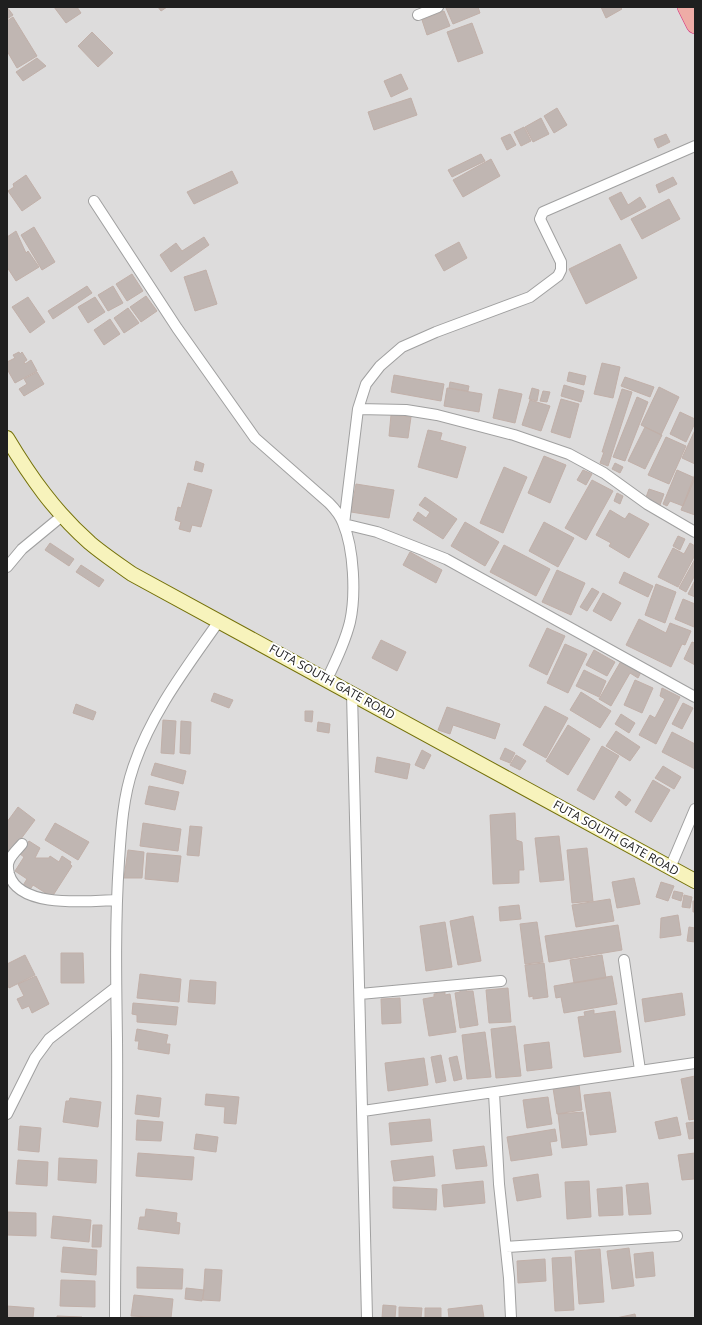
<svg xmlns="http://www.w3.org/2000/svg" width="702" height="1325" font-family="'Open Sans',sans-serif">
	<rect width="100%" height="100%" fill="#f0ebe6"/>
	<!-- residential -->
	<path fill="#dddcdc" d="M7,7H695V1318H7Z"/>
	<!-- building -->
	<path fill="#c0b6b2" stroke="#c1b0a9" d="M7,7L13,15L7,19Z
		M54,7H77L81,13L66,23Z
		M158,7H167L161,11Z
		M448,7H478L480,13L453,24L446,8Z
		M601,7H620L622,9L606,18Z
		M444,11L450,26L427,35L422,20Z
		M13,17L37,56L17,68L7,51V21Z
		M472,23L483,53L458,62L447,32Z
		M92,32L113,53L98,67L78,46Z
		M37,58L46,66L23,81L16,72Z
		M401,74L408,89L391,97L384,81Z
		M411,98L417,115L374,130L368,112Z
		M557,108L567,125L554,133L544,116Z
		M541,118L549,134L533,142L525,127Z
		M524,127L531,141L521,146L514,132Z
		M510,134L516,145L507,150L501,138Z
		M666,134L670,142L658,148L654,139Z
		M481,154L485,161L452,177L448,170Z
		M491,159L500,176L463,197L453,180Z
		M232,171L238,183L194,204L187,192Z
		M26,175L41,198L22,211L8,191L14,187L13,184Z
		M673,177L677,184L659,193L656,185Z
		M621,192L628,205L640,197L646,207L621,220L609,198Z
		M669,199L680,219L642,239L631,219Z
		M34,227L55,262L42,270L21,235Z
		M16,231L26,253L28,251L39,267L16,281L7,267V237Z
		M204,237L209,245L171,272L160,255L176,243L182,251Z
		M459,242L467,258L444,271L435,255Z
		M620,244L637,278L586,304L569,269Z
		M206,270L217,304L195,311L184,277Z
		M132,274L143,291L127,301L116,284Z
		M87,286L92,293L53,319L48,311Z
		M113,286L123,303L108,311L98,295Z
		M146,296L157,311L141,322L130,307Z
		M28,297L45,322L30,333L12,307Z
		M95,297L105,312L88,323L78,307Z
		M128,308L139,323L124,333L114,318Z
		M110,319L120,334L104,345L94,330Z
		M19,352L20,354L22,352L27,360L24,362L25,364L31,360L37,371L15,383L7,369V362L15,358L13,355Z
		M602,363L620,367L613,398L594,394Z
		M37,372L44,384L24,396L19,389L27,384L24,379Z
		M569,372L586,376L584,385L567,381Z
		M394,375L444,384L441,401L391,392Z
		M625,377L654,387L650,397L621,386Z
		M450,382L469,386L468,391L449,388Z
		M564,385L584,391L581,402L561,396Z
		M659,387L679,397L661,435L641,425Z
		M447,388L482,394L479,412L444,406Z
		M532,388L539,390L537,401L529,399Z
		M499,389L522,394L515,423L493,418Z
		M622,389L632,392L608,466L600,463L604,452H602Z
		M543,391L550,392L547,402L540,401Z
		M637,397L648,402L625,461L613,457Z
		M561,399L579,404L570,438L551,432Z
		M530,400L550,406L541,431L522,425Z
		M680,412L695,419V423L686,442L670,434Z
		M391,415L411,417L408,438L389,436Z
		M645,427L662,435L645,469L628,461Z
		M428,430L442,433L440,440L466,447L457,478L418,467Z
		M695,430V464L682,458Z
		M666,437L686,446L669,484L648,475Z
		M544,456L566,465L550,503L528,493Z
		M196,461L204,464L202,472L194,470Z
		M615,463L623,467L620,473L612,469Z
		M504,467L527,477L503,533L480,523Z
		M583,470L592,474L586,485L577,480Z
		M677,470L695,478L683,506L670,501L667,506L663,504Z
		M695,474V515L681,510Z
		M592,480L613,491L586,540L565,528Z
		M188,483L212,490L201,527L192,525L190,532L179,529L181,522L175,520L178,507L181,508Z
		M356,484L394,490L389,518L351,512Z
		M649,489L664,494L660,505L645,500Z
		M617,493L623,496L620,504L614,501Z
		M425,497L457,519L443,539L413,520L418,512L426,518L430,512L419,505Z
		M610,510L625,519L629,513L649,524L629,558L609,546L611,543L596,535Z
		M465,522L499,542L485,566L451,546Z
		M544,522L574,538L558,567L529,551Z
		M678,536L685,539L680,550L673,546Z
		M50,543L74,559L69,566L45,550Z
		M690,543L695,546V555L678,587L658,577L673,548L684,554Z
		M504,545L550,569L536,596L490,572Z
		M410,552L442,570L436,583L403,565Z
		M695,559V575L686,592L679,588Z
		M81,565L104,580L99,587L76,572Z
		M557,570L585,583L571,615L542,602Z
		M624,572L653,586L648,597L619,583Z
		M695,580V597L688,594Z
		M656,584L676,592L665,623L645,615Z
		M592,588L599,592L587,611L580,607Z
		M603,593L621,603L611,621L593,611Z
		M683,599L695,604L694,627L675,619Z
		M639,619L666,633L670,623L691,631L685,645L682,644L671,667L626,645Z
		M547,628L565,636L547,675L529,666Z
		M381,640L406,652L397,671L372,658Z
		M692,642L695,643V665L684,659Z
		M565,644L587,654L568,693L547,683Z
		M594,650L615,662L607,676L586,665Z
		M621,661L641,672L638,678L630,673L611,706L599,699Z
		M584,670L606,681L599,697L576,686Z
		M635,680L653,688L642,713L624,705Z
		M662,688L680,697L656,744L639,735L650,715L655,718L665,699L660,696Z
		M581,692L611,711L600,728L570,710Z
		M214,693L233,700L229,708L211,701Z
		M683,703L693,708L682,729L672,724Z
		M76,704L96,712L93,720L73,713Z
		M545,706L568,718L546,758L523,745Z
		M447,707L500,724L495,739L453,725L450,734L438,730Z
		M305,711H313L312,722L305,721Z
		M621,714L635,723L629,733L615,724Z
		M163,720L176,721L174,754L161,753Z
		M181,721L191,722L190,754L180,753Z
		M318,722L330,724L329,733L317,731Z
		M568,725L590,739L568,775L546,761Z
		M616,731L640,747L630,761L606,746Z
		M672,732L695,744V769L662,752Z
		M602,746L619,756L594,800L577,790Z
		M505,748L515,753L510,763L500,759Z
		M422,750L431,755L424,769L415,765Z
		M516,755L526,761L520,770L510,765Z
		M377,757L410,764L407,779L375,772Z
		M155,763L186,771L183,784L151,775Z
		M663,766L681,777L674,789L655,778Z
		M653,780L670,790L651,822L635,812Z
		M149,786L179,792L175,810L145,804Z
		M619,791L631,800L626,806L615,797Z
		M18,807L35,820L9,855L7,854V822Z
		M515,813L516,840L522,842L524,870H519V883L493,884L490,815Z
		M55,823L89,842L78,860L45,840Z
		M143,823L181,829L178,851L140,846Z
		M190,826L202,827L199,856L187,855Z
		M559,836L564,880L540,882L535,838Z
		M29,841L40,848L35,858H49L50,856L59,862L62,856L71,862L70,864L72,866L52,897L33,885L29,891L22,887L27,879L15,871L24,857L20,854Z
		M587,848L593,901L572,903L567,850Z
		M128,850L144,852L142,878H124Z
		M147,853L181,856L178,882L145,879Z
		M634,878L640,904L617,908L612,882Z
		M661,882L674,886L668,901L656,897Z
		M674,891L683,893L681,901L672,898Z
		M684,895L692,897L690,908L682,907Z
		M610,899L614,921L576,927L572,905Z
		M693,901H695V912H693Z
		M519,905L521,919L500,921L499,907Z
		M678,915L681,935L660,938L661,918Z
		M473,916L481,961L458,965L450,921Z
		M445,922L452,967L426,971L420,926Z
		M537,922L543,962L525,964L520,924Z
		M618,925L622,950L549,962L545,936Z
		M689,927L695,928V942L687,941Z
		M61,953H83L84,983H61Z
		M25,955L35,975L9,988L7,984V964Z
		M602,955L606,978L574,983L570,960Z
		M544,963L548,997L533,999V996L529,997L525,965Z
		M140,974L181,979L179,1002L137,998Z
		M36,976L49,1004L32,1013L29,1006L22,1009L17,999L24,996L18,984Z
		M612,976L617,1004L564,1013L561,997L556,998L554,986Z
		M190,980L216,982L215,1004L188,1002Z
		M467,988L466,991H473L478,1025L460,1028L455,993L460,992V989Z
		M508,988L511,1022L489,1023L486,990Z
		M445,992V995L450,994L456,1032L429,1036L423,999L434,997V994Z
		M682,993L685,1015L645,1022L642,999Z
		M400,998L401,1023L382,1024L381,999Z
		M133,1003L178,1007L176,1025L137,1022V1015L132,1014Z
		M594,1010V1014L615,1011L621,1052L584,1057L578,1017L585,1016L584,1012Z
		M515,1026L521,1076L496,1078L491,1029Z
		M137,1029L168,1035L166,1044H170L169,1054L138,1049L139,1041H135Z
		M485,1032L491,1077L467,1079L462,1035Z
		M549,1042L552,1068L527,1071L524,1045Z
		M441,1055L446,1081L436,1083L431,1057Z
		M457,1056L462,1079L454,1081L449,1058Z
		M424,1058L428,1085L388,1091L385,1063Z
		M695,1076V1119L689,1120L681,1079Z
		M579,1084L582,1110L557,1114L553,1088Z
		M610,1092L616,1132L590,1135L584,1095Z
		M206,1094L239,1097L236,1124L224,1123L225,1107L205,1105Z
		M137,1095L161,1098L159,1117L135,1114Z
		M548,1097L552,1124L527,1128L523,1100Z
		M70,1098L101,1102L98,1127L63,1122L66,1101H69Z
		M583,1112L587,1145L562,1148L558,1114Z
		M677,1117L681,1135L659,1139L655,1122Z
		M430,1119L432,1141L391,1145L389,1123Z
		M137,1120L163,1122L161,1141L136,1140Z
		M695,1122V1138L689,1139L686,1123Z
		M20,1126L41,1128L39,1152L18,1150Z
		M555,1129L557,1141L550,1142L552,1155L511,1161L507,1137Z
		M196,1134L218,1137L216,1152L194,1149Z
		M484,1146L487,1166L456,1169L453,1150Z
		M138,1153L194,1157L192,1180L136,1176Z
		M695,1153L694,1179L682,1180L678,1155Z
		M433,1156L435,1176L394,1181L391,1161Z
		M59,1158L97,1160L96,1183L58,1180Z
		M18,1160L48,1162L47,1186L16,1184Z
		M538,1174L541,1197L517,1201L513,1178Z
		M483,1181L485,1203L444,1207L442,1185Z
		M589,1181L591,1217L567,1219L565,1182Z
		M648,1183L651,1214L629,1215L626,1185Z
		M393,1187L437,1189L436,1210L393,1208Z
		M622,1187L623,1215L599,1216L597,1189Z
		M146,1209L177,1213L176,1222L180,1223L179,1234L138,1229L140,1217H145Z
		M7,1212L36,1213V1236L7,1235Z
		M53,1216L91,1220L89,1242L51,1238Z
		M93,1225H102L101,1247H92Z
		M63,1247L97,1250L96,1275L61,1272Z
		M629,1248L634,1286L612,1289L607,1251Z
		M600,1249L604,1302L579,1304L575,1251Z
		M653,1252L655,1276L636,1278L634,1254Z
		M571,1257L574,1310L555,1311L552,1258Z
		M545,1259L546,1281L518,1283L517,1261Z
		M137,1267L183,1269L182,1289L137,1288Z
		M205,1269L222,1270L220,1301L203,1300Z
		M61,1280L95,1281V1307L60,1306Z
		M186,1288L204,1290L202,1301L185,1299Z
		M134,1295L173,1299L171,1318L131,1316Z
		M383,1305L396,1306L395,1318H382Z
		M482,1305L484,1318H449L448,1309Z
		M7,1306L34,1308L33,1318H7Z
		M399,1307L422,1308L421,1318H399Z
		M425,1308H441V1318H425Z
		M635,1314L636,1318H616Z
		M57,1316L82,1317V1318H57Z"/>
	<g fill="none" stroke-linecap="round" stroke-linejoin="round">
		<defs>
			<path id="minor" d="M418,15L438,7
				M94,201L177,328L255,438L329,503C335,509 340,515 343,523C354,549 356,595 350,622C345,642 336,661 327,679
				M358,409L406,410L437,415L514,435L569,454L604,473L647,504L695,532
				M344,524L358,409L366,384L380,366L402,347L436,332L530,297L558,276L561,270V262L540,219L543,212L695,146
				M344,524L377,532L446,559L695,697
				M7,567L22,549L62,516
				M352,693L367,1318
				M22,844C18,849 11,855 9,861C7,865 8,870 9,874C19,909 88,901 116,900
				M670,868L695,809
				M624,960L640,1070
				M360,994L501,981
				M494,1093L499,1184L509,1278L511,1318
				M363,1111L695,1063
				M7,1114L35,1058L49,1039L115,988
				M506,1247L677,1236
				M115,1318C115,1225 118,1132 117,1039C116,979 115,920 119,861C121,830 123,797 133,768C151,713 187,667 219,621"/>
			<path id="secondary" d="M7,438C31,478 55,512 90,543C103,554 118,564 132,574L695,881"/>
			<path id="trunk" d="M686,7L695,25"/>
		</defs>
		<!-- minor casing -->
		<use href="#minor" stroke="#a0a0a0" stroke-width="12"/>
		<!-- secondary casing -->
		<use href="#secondary" stroke="#747109" stroke-width="16"/>
		<!-- trunk casing -->
		<use href="#trunk" stroke="#d52b7c" stroke-width="18"/>
		<!-- minor -->
		<use href="#minor" stroke="#fff" stroke-width="10"/>
		<!-- secondary -->
		<use href="#secondary" stroke="#f7f3bc" stroke-width="14"/>
		<!-- trunk -->
		<use href="#trunk" stroke="#eeaca6" stroke-width="17"/>
	</g>
	<g text-anchor="middle" stroke-width="4" stroke-linejoin="round" paint-order="stroke">
		<!-- street labels -->
		<g font-size="12" fill="#1f1f1f" stroke="#fff">
			<text transform="translate(332 682) rotate(29)" y="4">FUTA SOUTH GATE ROAD</text>
			<text transform="translate(616 838) rotate(29)" y="4">FUTA SOUTH GATE ROAD</text>
		</g>
	</g>
	<!-- border -->
	<rect width="702" height="1325" fill="none" stroke="#1f1f1f" stroke-width="16"/>
</svg>
